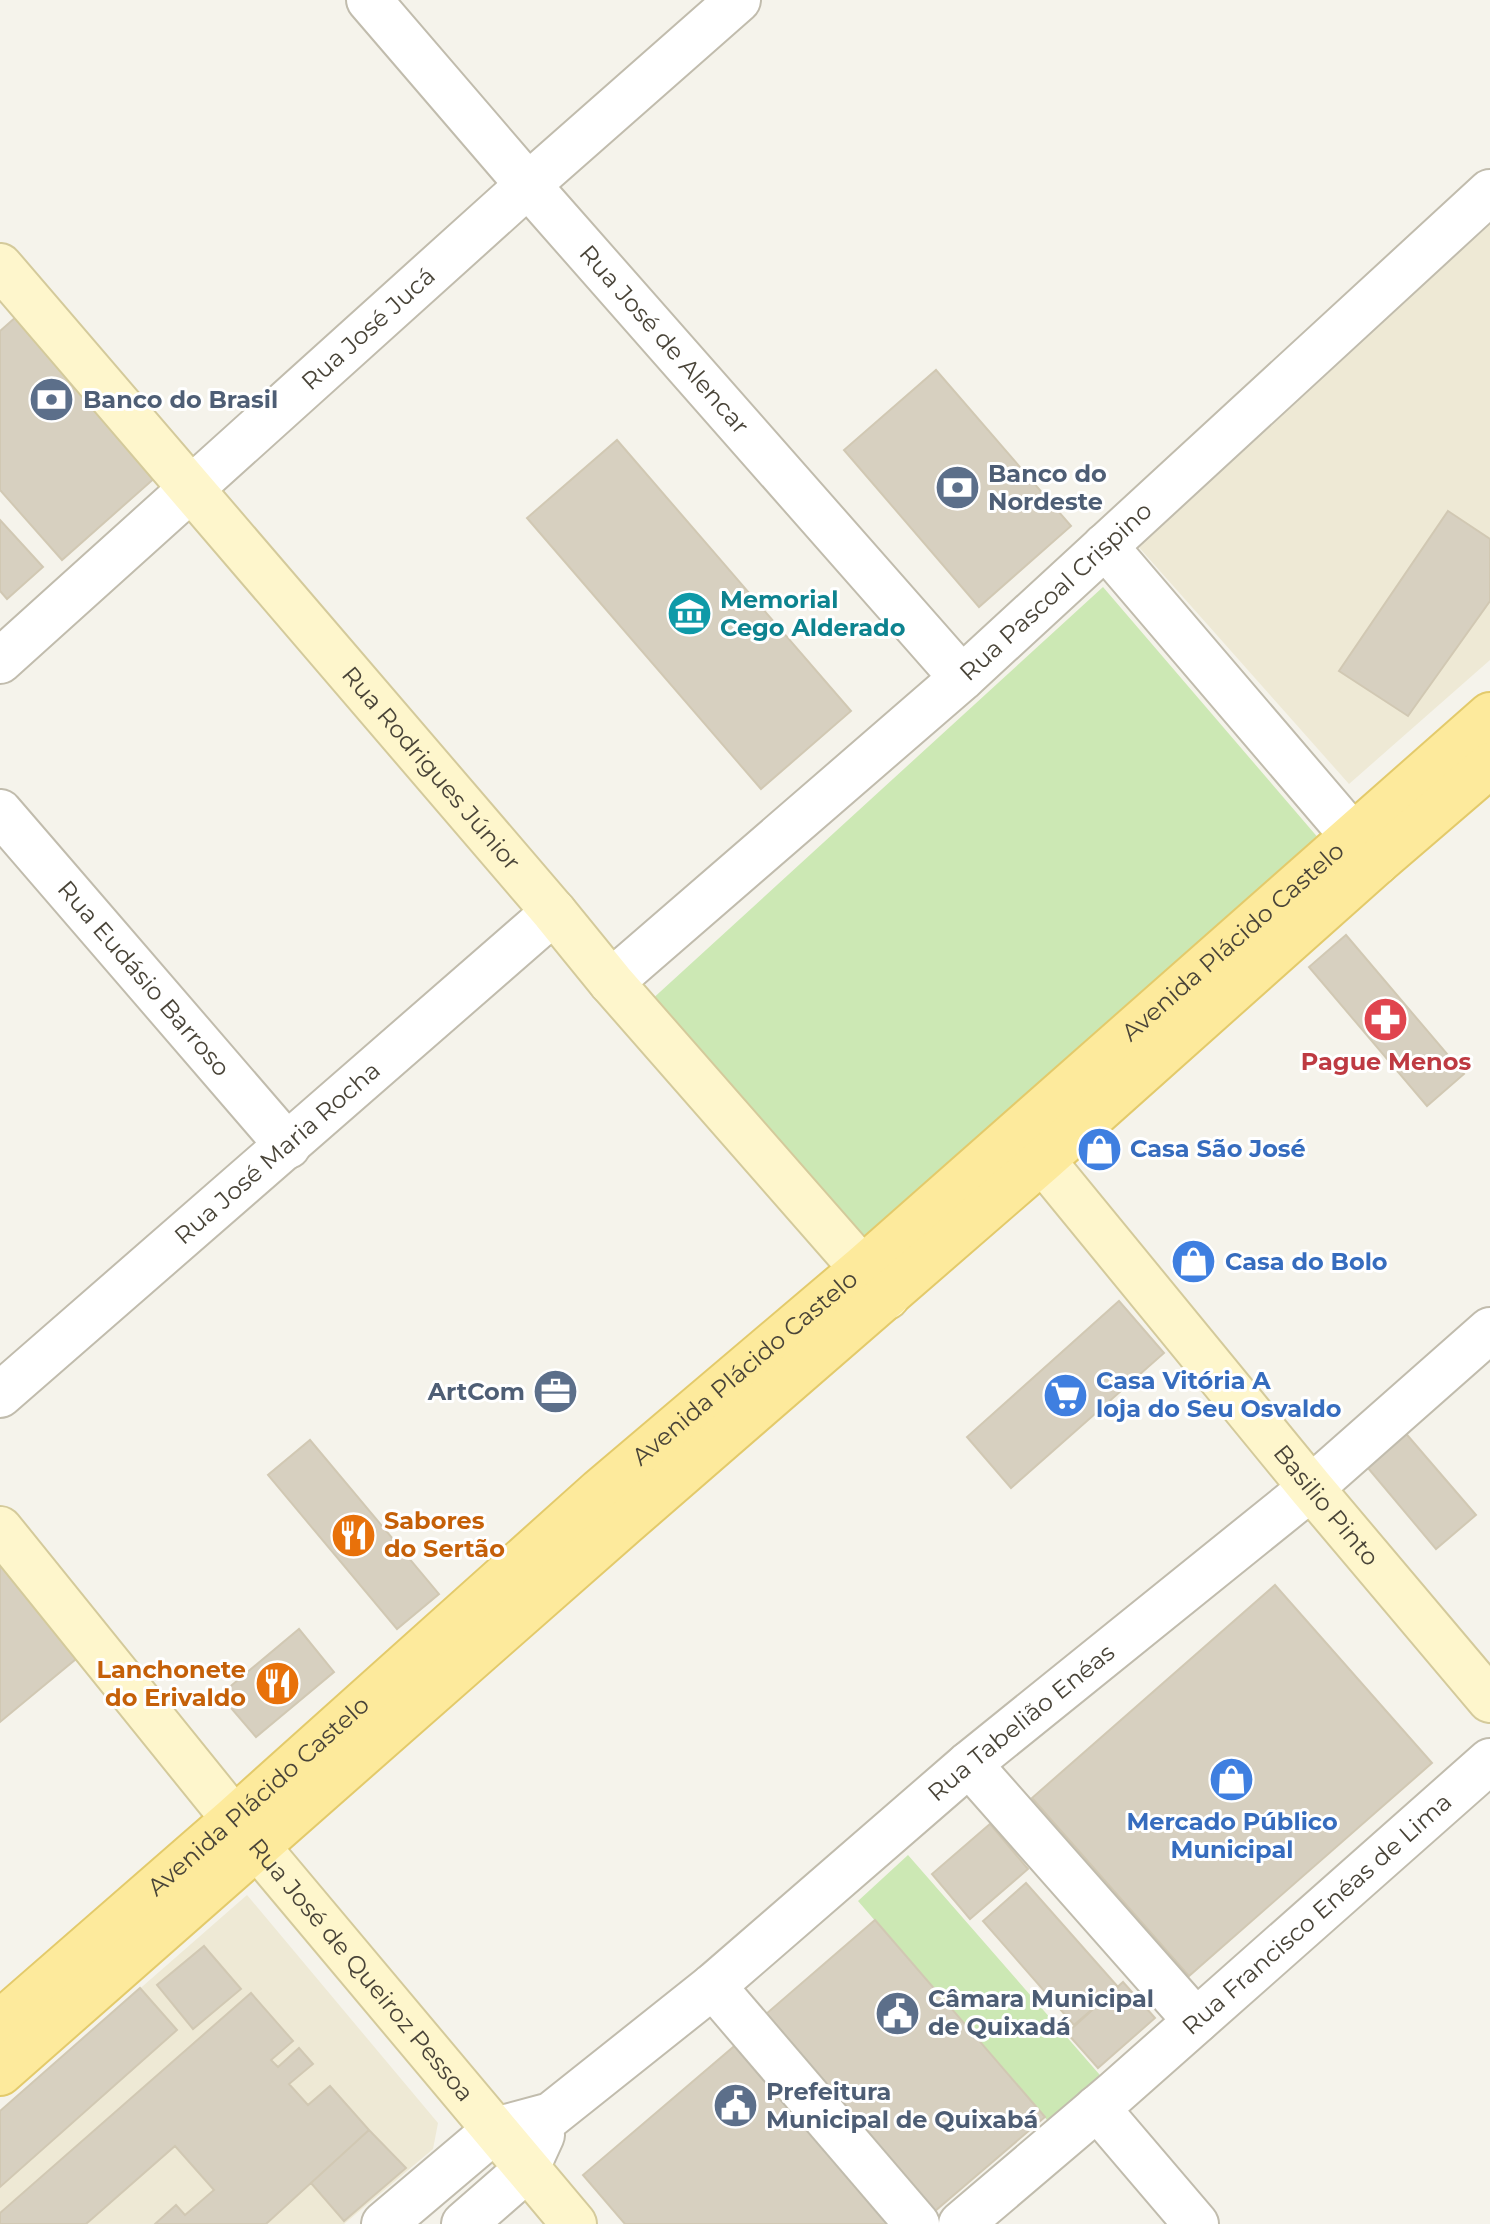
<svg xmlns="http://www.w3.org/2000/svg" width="1490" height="2224" font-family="Montserrat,sans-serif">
	<rect width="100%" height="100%" fill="#f5f3eb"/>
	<!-- education -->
	<path fill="#eee9d5" d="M1490,220V660L1349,784L1128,535Z
		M247,1895L438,2123L433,2149L344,2224H0V2111Z"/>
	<!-- green -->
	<path fill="#cce8b4" d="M1103,587L1320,840L860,1242L649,1002Z
		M908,1855L1106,2082L1053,2127L858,1901Z"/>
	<!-- building -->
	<path fill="#d7d0c0" stroke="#d1c8b3" stroke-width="2" d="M25,309L166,468L62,560L0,490V331Z
		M936,370L1071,526L979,607L844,450Z
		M617,440L851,711L761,789L527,518Z
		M1448,511L1490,539V601L1408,716L1339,671Z
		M0,520L43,567L7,599L0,591Z
		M1346,935L1464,1074L1427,1106L1309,967Z
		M1119,1301L1164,1353L1011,1488L967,1437Z
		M1402,1429L1476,1515L1436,1549L1363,1462Z
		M310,1440L439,1594L397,1629L268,1475Z
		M0,1544L88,1649L0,1722Z
		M1275,1585L1432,1763L1189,1976L1032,1798Z
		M299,1629L334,1672L256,1737L220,1695Z
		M990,1824L1028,1869L970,1919L932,1874Z
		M1026,1883L1118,1987L1074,2025L983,1921Z
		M875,1920L1045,2117L928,2217L758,2021Z
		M204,1946L241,1989L193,2029L157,1985Z
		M1123,1982L1155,2018L1098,2068L1067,2033Z
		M140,1988L177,2030L0,2187V2111Z
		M251,1993L293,2041L271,2060L278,2067L299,2048L313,2064L289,2084L308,2105L330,2086L369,2130L266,2224H155L176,2205L185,2215L214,2190L175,2146L86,2224H0V2213Z
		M745,2037L906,2224H625L583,2175Z
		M369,2130L406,2168L344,2221L311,2183Z"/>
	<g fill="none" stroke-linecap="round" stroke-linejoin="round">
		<defs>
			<g id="minor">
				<path id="s1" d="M369,0L528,185L962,678"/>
				<path d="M1105,546L1376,863"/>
				<path id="s2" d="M0,661L528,185L738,0"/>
				<path id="s3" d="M0,812L288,1146"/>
				<path id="s4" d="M611,982L962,678L1490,192"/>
				<path id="s5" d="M0,1395L554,912"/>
				<path d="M969,1764L1196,2021"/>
				<path d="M713,1986L917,2224"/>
				<path d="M1097,2108L1196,2224"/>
				<path id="s6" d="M384,2224L495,2130L551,2115L713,1986L969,1764L1311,1488L1490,1330"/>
				<path d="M464,2224L526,2170L542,2135"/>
				<path id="s7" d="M961,2224L1115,2093L1490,1761"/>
			</g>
			<g id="secondary">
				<path id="s8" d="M0,266L554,912L611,982L887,1297"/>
				<path id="s9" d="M1020,1133L1311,1488L1490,1700"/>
				<path id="s10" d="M0,1529L234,1819L574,2224"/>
			</g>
			<g id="primary">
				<path id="s11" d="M0,2023L234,1819L600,1491L863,1268L1490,715"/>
				<path d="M0,2073L626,1522L1042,1161L1376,863L1490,765"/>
			</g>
		</defs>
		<!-- minor casing -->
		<use href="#minor" stroke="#c1bcad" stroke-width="48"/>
		<!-- secondary casing -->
		<use href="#secondary" stroke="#d4ca9b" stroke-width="48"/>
		<!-- primary casing -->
		<use href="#primary" stroke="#e3ca6b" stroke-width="48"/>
		<!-- minor -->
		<use href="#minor" stroke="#fff" stroke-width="44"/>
		<!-- secondary -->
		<use href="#secondary" stroke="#fef6cc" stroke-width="44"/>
		<!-- primary -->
		<use href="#primary" stroke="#fdea9c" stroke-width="44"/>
	</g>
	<!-- icons -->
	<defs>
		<symbol id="bank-disc" viewBox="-11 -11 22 22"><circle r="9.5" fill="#5c6f8a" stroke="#fff"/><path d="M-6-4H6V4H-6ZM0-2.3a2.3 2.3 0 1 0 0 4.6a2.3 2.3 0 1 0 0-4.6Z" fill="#fff"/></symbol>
		<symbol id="museum-disc" viewBox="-11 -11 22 22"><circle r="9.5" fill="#0f9aa8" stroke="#fff"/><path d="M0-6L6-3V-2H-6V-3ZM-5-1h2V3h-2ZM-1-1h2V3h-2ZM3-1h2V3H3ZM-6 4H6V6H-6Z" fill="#fff"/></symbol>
		<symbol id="pharmacy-disc" viewBox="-11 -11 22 22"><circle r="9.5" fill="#e0444e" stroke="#fff"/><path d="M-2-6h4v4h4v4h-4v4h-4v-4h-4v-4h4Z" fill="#fff"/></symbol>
		<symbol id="shop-disc" viewBox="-11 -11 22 22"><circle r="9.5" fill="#3f7fe0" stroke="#fff"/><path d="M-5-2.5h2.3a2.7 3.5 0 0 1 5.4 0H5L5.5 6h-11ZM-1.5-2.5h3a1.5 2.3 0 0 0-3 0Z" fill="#fff"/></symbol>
		<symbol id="office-disc" viewBox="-11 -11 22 22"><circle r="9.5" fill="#5c6f8a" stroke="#fff"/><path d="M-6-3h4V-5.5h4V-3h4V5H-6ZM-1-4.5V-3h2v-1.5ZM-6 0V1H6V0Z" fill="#fff"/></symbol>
		<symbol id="supermarket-disc" viewBox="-11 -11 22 22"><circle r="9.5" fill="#3f7fe0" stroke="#fff"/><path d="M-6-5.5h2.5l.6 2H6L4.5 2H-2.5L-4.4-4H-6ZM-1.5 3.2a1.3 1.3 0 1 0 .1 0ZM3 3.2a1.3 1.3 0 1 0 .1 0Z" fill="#fff"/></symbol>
		<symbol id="restaurant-disc" viewBox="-11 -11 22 22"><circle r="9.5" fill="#e8710a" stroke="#fff"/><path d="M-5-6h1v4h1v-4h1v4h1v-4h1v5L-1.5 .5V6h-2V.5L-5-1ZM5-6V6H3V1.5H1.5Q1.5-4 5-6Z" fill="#fff"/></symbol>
		<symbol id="civic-disc" viewBox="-11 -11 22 22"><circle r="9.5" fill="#5c6f8a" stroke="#fff"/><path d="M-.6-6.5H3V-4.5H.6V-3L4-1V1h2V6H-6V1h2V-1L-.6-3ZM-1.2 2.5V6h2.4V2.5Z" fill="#fff"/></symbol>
	</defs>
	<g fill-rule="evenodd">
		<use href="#bank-disc" x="26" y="374" width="51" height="51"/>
		<use href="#bank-disc" x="932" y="462" width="51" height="51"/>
		<use href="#museum-disc" x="664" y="588" width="51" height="51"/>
		<use href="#pharmacy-disc" x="1360" y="994" width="51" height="51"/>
		<use href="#shop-disc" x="1074" y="1124" width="51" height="51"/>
		<use href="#shop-disc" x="1168" y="1236" width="51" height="51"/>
		<use href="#office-disc" x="530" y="1366" width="51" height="51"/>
		<use href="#supermarket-disc" x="1040" y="1370" width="51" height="51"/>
		<use href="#restaurant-disc" x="328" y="1510" width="51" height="51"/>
		<use href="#restaurant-disc" x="252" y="1658" width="51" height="51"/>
		<use href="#shop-disc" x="1206" y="1754" width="51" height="51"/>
		<use href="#civic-disc" x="872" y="1988" width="51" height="51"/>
		<use href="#civic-disc" x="710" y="2080" width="51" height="51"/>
	</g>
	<g text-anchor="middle" stroke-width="6" stroke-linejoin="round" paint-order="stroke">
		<!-- street labels -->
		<g font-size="24" fill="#494438" stroke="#fff">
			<text dy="8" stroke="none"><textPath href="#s2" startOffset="496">Rua José Jucá</textPath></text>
			<text dy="8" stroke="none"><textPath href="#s1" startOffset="450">Rua José de Alencar</textPath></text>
			<text dy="8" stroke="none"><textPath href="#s4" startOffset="592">Rua Pascoal Crispino</textPath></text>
			<text dy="8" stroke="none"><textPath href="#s8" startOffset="662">Rua Rodrigues Júnior</textPath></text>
			<text dy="8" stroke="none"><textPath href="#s11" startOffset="1640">Avenida Plácido Castelo</textPath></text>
			<text dy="8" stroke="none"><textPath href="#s3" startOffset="220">Rua Eudásio Barroso</textPath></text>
			<text dy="8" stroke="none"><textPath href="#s5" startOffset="368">Rua José Maria Rocha</textPath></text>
			<text dy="8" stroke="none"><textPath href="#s11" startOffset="992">Avenida Plácido Castelo</textPath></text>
			<text dy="8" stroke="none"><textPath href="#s9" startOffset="482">Basilio Pinto</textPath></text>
			<text dy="8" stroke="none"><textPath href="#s6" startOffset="816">Rua Tabelião Enéas</textPath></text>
			<text dy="8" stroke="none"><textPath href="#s11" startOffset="344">Avenida Plácido Castelo</textPath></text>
			<text dy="8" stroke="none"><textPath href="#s7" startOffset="472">Rua Francisco Enéas de Lima</textPath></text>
			<text dy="8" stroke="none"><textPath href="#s10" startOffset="570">Rua José de Queiroz Pessoa</textPath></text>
		</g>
		<!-- service labels -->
		<g font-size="24" font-weight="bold" fill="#4e5e75" stroke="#fff" text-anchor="start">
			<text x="83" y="408">Banco do Brasil</text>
			<text x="988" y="482">Banco do<tspan x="988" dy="28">Nordeste</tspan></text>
			<text x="525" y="1400" text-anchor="end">ArtCom</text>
			<text x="928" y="2007">Câmara Municipal<tspan x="928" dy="28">de Quixadá</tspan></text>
			<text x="766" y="2100">Prefeitura<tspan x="766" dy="28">Municipal de Quixabá</tspan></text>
		</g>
		<!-- culture labels -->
		<g font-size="24" font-weight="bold" fill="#0d838f" stroke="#fff" text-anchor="start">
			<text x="720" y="608">Memorial<tspan x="720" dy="28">Cego Alderado</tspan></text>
		</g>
		<!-- health labels -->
		<g font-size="24" font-weight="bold" fill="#be3a42" stroke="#fff">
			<text x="1386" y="1070">Pague Menos</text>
		</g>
		<!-- shop labels -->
		<g font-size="24" font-weight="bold" fill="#366cbe" stroke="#fff" text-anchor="start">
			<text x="1130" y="1157">Casa São José</text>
			<text x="1225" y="1270">Casa do Bolo</text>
			<text x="1096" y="1389">Casa Vitória A<tspan x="1096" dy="28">loja do Seu Osvaldo</tspan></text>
			<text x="1232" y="1830" text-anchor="middle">Mercado Público<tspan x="1232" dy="28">Municipal</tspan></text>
		</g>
		<!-- food labels -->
		<g font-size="24" font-weight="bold" fill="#c56008" stroke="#fff" text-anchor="start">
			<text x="384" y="1529">Sabores<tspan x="384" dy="28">do Sertão</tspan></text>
			<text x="246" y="1678" text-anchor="end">Lanchonete<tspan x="246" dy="28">do Erivaldo</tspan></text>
		</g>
	</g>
</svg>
